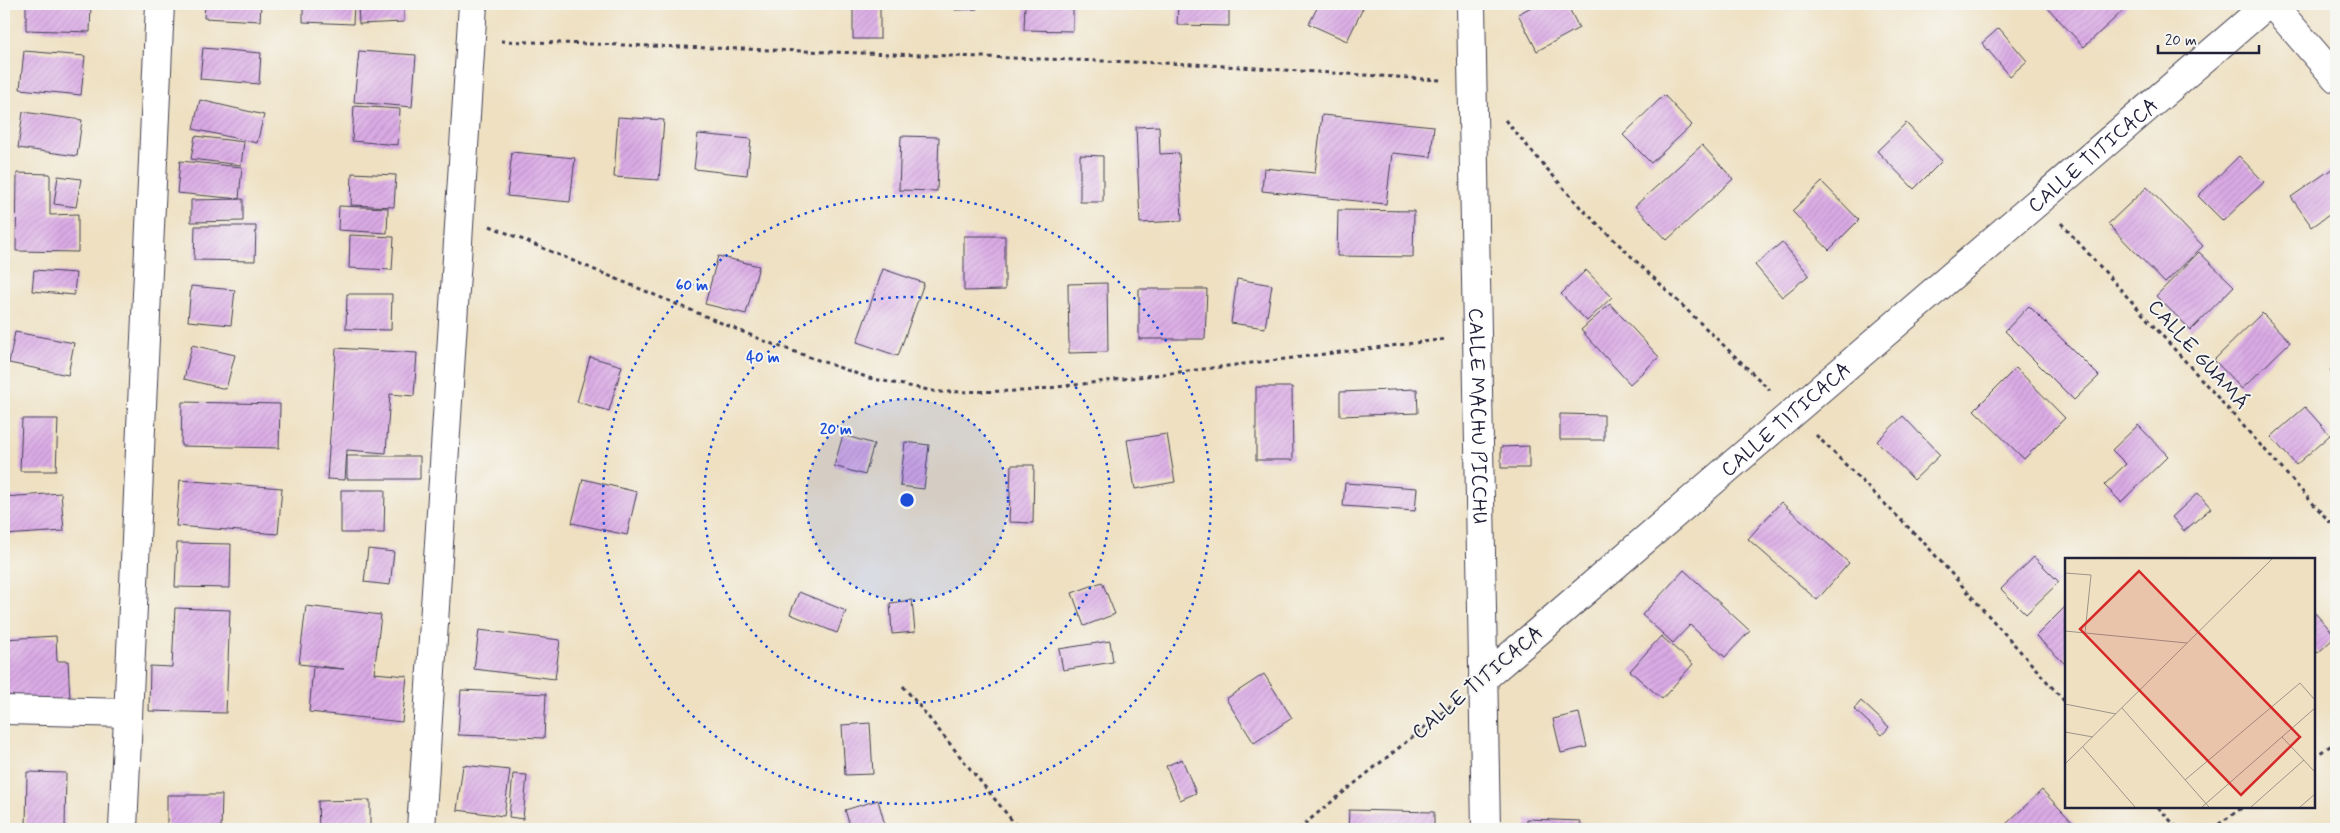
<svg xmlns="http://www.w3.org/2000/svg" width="2340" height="833" font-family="Mynerve,sans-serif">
	<defs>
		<pattern id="building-hatch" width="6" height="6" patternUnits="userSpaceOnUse" patternTransform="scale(1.25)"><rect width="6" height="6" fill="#daaae5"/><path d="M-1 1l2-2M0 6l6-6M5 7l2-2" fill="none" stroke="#bb92c5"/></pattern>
	</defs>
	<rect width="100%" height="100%" fill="#f6f6f2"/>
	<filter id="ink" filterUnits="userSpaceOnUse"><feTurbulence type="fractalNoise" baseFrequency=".02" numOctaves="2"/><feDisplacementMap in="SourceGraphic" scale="10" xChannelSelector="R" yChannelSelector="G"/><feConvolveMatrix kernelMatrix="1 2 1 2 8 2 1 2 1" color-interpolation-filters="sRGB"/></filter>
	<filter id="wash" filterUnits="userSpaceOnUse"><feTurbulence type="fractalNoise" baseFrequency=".0096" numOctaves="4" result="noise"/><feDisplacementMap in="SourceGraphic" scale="20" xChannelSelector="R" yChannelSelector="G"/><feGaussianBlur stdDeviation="1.12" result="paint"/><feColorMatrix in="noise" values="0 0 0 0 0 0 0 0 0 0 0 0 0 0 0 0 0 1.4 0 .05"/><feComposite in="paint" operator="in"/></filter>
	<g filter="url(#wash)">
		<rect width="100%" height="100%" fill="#eee0c1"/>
		<g id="blocks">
			<!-- building -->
			<path fill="url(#building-hatch)" d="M26,4H91L90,32L26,30Z
				M205,4H261L260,21L204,18Z
				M303,4H354L353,24L303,22Z
				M358,4H404V22L359,24Z
				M853,4H880V39H853Z
				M954,4H977V9L955,10Z
				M1025,4H1073V31L1024,30Z
				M1178,4H1229V26L1177,25Z
				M1319,4H1365L1347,41L1309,24Z
				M1537,4H1567L1579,28L1537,51L1518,14Z
				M2044,4H2130L2084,47Z
				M1999,28L2027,61L2010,76L1982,43Z
				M203,48L261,53L259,84L200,79Z
				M24,51L85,56L81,95L20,89Z
				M359,51L416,55L412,107L354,102Z
				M1664,95L1692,125L1651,163L1623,135Z
				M200,100L264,115L257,143L193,129Z
				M354,106L400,109L398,145L352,141Z
				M23,112L82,120L77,156L18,148Z
				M1322,115L1434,126L1431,157L1392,153L1386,204L1262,191L1264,168L1315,173Z
				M618,117L664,120L659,180L614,177Z
				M1906,123L1942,161L1914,189L1877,151Z
				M1159,126L1160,154L1179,153L1182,221L1140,223L1136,127Z
				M698,134L751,139L747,175L694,169Z
				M195,136L244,142L241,165L191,159Z
				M901,136L939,137L937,191L899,190Z
				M1702,145L1733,179L1667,240L1635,206Z
				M512,152L575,158L570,202L507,196Z
				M1080,155L1103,156V202H1080Z
				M2239,156L2264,182L2223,221L2198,196Z
				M180,161L242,167L239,199L177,193Z
				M2336,166V210L2312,227L2291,197Z
				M17,173L50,174V215L78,214V252L16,251Z
				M352,173L396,175L394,207L351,205Z
				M58,176L81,179L76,207L54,204Z
				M1822,182L1859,220L1829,250L1792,211Z
				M2147,187L2203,246L2165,283L2108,224Z
				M243,199V221L191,222V200Z
				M339,206L388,208L387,233L338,230Z
				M1338,210L1414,211L1413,257L1337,256Z
				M195,226H256L255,261L194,260Z
				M350,235L394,237L392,270L349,268Z
				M964,236H1005V290L964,291Z
				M1782,242L1809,275L1782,297L1755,265Z
				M2199,252L2234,286L2191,330L2156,296Z
				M4,253H6V290H4Z
				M718,256L759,266L746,314L705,304Z
				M883,269L924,283L898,356L857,342Z
				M34,270L76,273L74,295L32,291Z
				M1586,270L1612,297L1587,321L1561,294Z
				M1237,279L1272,285L1265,328L1231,323Z
				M1107,283L1108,352L1069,353L1068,284Z
				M191,286L235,290L231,325L188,321Z
				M1139,289H1207L1205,339H1139Z
				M347,294H392L391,330L346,329Z
				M1610,304L1659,357L1630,384L1581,330Z
				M2029,306L2099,376L2074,400L2005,331Z
				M2262,313L2290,342L2242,389L2214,360Z
				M15,332L74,343L68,375L9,363Z
				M192,345L235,355L226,389L184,379Z
				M336,348L417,353L414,396L390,394L386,453L347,450L345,480L327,479Z
				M590,357L622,366L609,411L577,402Z
				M2336,364V377L2330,370Z
				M2016,368L2065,418L2024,459L1974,410Z
				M1256,387H1292L1293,460H1256Z
				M1417,389L1418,413L1340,416V392Z
				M182,402L280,404L279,448L181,446Z
				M2305,407L2330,435L2296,465L2271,437Z
				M1560,414L1604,415V440H1560Z
				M1903,416L1940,455L1914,480L1877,441Z
				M22,419H58L56,471H20Z
				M2138,425L2168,456L2121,502L2104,485L2126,464L2112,450Z
				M1167,434L1175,482L1135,489L1127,440Z
				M843,435L874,444L865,475L834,466Z
				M905,442L929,445L924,489L900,486Z
				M1529,446V468H1501V447Z
				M347,456H420V479H347Z
				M1011,465H1034L1033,523L1009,522Z
				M583,479L637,492L627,535L572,523Z
				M180,480L282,488L278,534L176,526Z
				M1345,483L1417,488L1415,511L1343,506Z
				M341,490H385L384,533H341Z
				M61,493L64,531L4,535V497Z
				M2198,493L2211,508L2184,531L2172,517Z
				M1781,502L1849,563L1817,600L1748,539Z
				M177,543L231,544L230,588L175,587Z
				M368,549L394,552L390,585L364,582Z
				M2034,557L2059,582L2026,614L2001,589Z
				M1684,570L1750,631L1725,657L1690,625L1673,643L1642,615Z
				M1102,582L1115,614L1084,626L1072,593Z
				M799,592L846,611L837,633L790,614Z
				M912,600L915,632L892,634L890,603Z
				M306,606L381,615L374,673L407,676L402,722L309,712L313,667L344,669L299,664Z
				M2066,606V663L2065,664L2036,636Z
				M175,608L230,610L226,713L149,711L150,666L172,667Z
				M2314,612L2336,636L2318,653L2314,649Z
				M479,630L560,640L555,679L474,669Z
				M56,636L57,661H68L70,699L4,703V639Z
				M1661,636L1693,664L1662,699L1630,671Z
				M1110,641L1113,662L1063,670L1059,649Z
				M1264,674L1292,718L1254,743L1226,699Z
				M461,690L546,694L544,738L458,735Z
				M1861,701L1889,727L1882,735L1854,709Z
				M1579,713L1587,747L1561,753L1553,719Z
				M870,723L873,774L845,775L842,725Z
				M1182,759L1196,793L1180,800L1166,766Z
				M463,765L510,770L504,816L457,810Z
				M27,772L66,773L65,828H26Z
				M513,774L527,775L523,819L509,817Z
				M2042,790L2079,829H2006L2003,827Z
				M167,795H222L221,829H167Z
				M370,800V829H319L318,801Z
				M878,800L885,825L870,829H851L845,810Z
				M1349,810L1434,812V829H1348Z
				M1527,819L1581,821L1580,829H1527Z"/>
		</g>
	</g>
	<g filter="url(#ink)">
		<use href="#blocks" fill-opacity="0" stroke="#413e4f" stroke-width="1"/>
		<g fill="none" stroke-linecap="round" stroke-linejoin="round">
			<defs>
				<g id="minor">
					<path id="s1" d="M1471,4L1486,829"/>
					<path d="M2272,4L2336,78"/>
					<path id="s2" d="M1483,679L2268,4"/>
					<path d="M4,710L128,713"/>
					<path d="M123,829L160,4"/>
					<path d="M421,829L473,4"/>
				</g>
			</defs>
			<!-- minor casing -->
			<use href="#minor" stroke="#413e4f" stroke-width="30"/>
			<!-- path -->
			<path stroke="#413e4f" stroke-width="3" stroke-dasharray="4 4" stroke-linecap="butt" d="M501,41L1193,64L1441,80
				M1505,120L1580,207L1770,390
				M2061,223L2336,529
				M490,226L767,342L869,378L938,392L1025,391L1447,339
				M1816,435L1927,546L2066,703
				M903,686L1019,829
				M2314,757L2336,742
				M2158,807L2178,829
				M1298,829L1452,705
				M2212,829L2243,807"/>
			<!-- minor -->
			<use href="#minor" stroke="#fff" stroke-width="28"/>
		</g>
	</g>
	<!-- distance rings -->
	<circle cx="907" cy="500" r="101" fill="#1d4ed8" fill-opacity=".12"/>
	<g fill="none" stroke="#1d4ed8" stroke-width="2.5" stroke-dasharray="2.5 5">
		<circle cx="907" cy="500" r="101"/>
		<circle cx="907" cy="500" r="203"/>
		<circle cx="907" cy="500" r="304"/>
	</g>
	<g text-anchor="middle" stroke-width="4" stroke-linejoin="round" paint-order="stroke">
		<!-- street labels -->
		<g font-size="20" fill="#22223b" stroke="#f6f6f2">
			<text dy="7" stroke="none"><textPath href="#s2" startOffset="804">CALLE TITICACA</textPath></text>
			<text transform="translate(2199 354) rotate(48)" y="7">CALLE GUAMÁ</text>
			<text dy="7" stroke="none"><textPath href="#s1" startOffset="412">CALLE MACHU PICCHU</textPath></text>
			<text dy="7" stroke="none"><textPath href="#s2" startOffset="399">CALLE TITICACA</textPath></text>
			<text transform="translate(1477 682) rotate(-40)" y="7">CALLE TITICACA</text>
		</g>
	</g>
	<!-- overview -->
	<g transform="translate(2065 558)">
		<rect width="250" height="250" fill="#eee0c1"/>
		<path fill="none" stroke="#9c948b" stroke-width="1" d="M0,15L26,17L20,75M0,73L122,85M0,146L51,156M57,150L144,249M0,174L28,179M217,179L250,214M18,189L70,249M0,206L207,1M120,222L235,125L250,142M137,249L250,150M186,249L239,202M235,249L250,236"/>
		<path fill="#d62828" fill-opacity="0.15" stroke="#d62828" stroke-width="2.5" d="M74,13L235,179L176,237L15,71Z"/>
		<rect width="250" height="250" fill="none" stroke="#22223b" stroke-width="2.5"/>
	</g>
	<circle cx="907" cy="500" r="8" fill="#1d4ed8" stroke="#f6f6f2" stroke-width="2.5"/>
	<g font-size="15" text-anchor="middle" font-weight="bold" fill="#1d4ed8" stroke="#f6f6f2" stroke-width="4" stroke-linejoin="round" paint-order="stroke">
		<text x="692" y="290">60 m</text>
		<text x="763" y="362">40 m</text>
		<text x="836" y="434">20 m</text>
	</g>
	<!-- margin -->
	<rect width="2340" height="833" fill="none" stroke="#f6f6f2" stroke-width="20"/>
	<!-- scale -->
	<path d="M2158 45v8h101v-8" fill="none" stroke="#22223b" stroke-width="2.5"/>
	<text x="2165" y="45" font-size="15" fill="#22223b" stroke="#f6f6f2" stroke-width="4" paint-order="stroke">20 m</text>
</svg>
